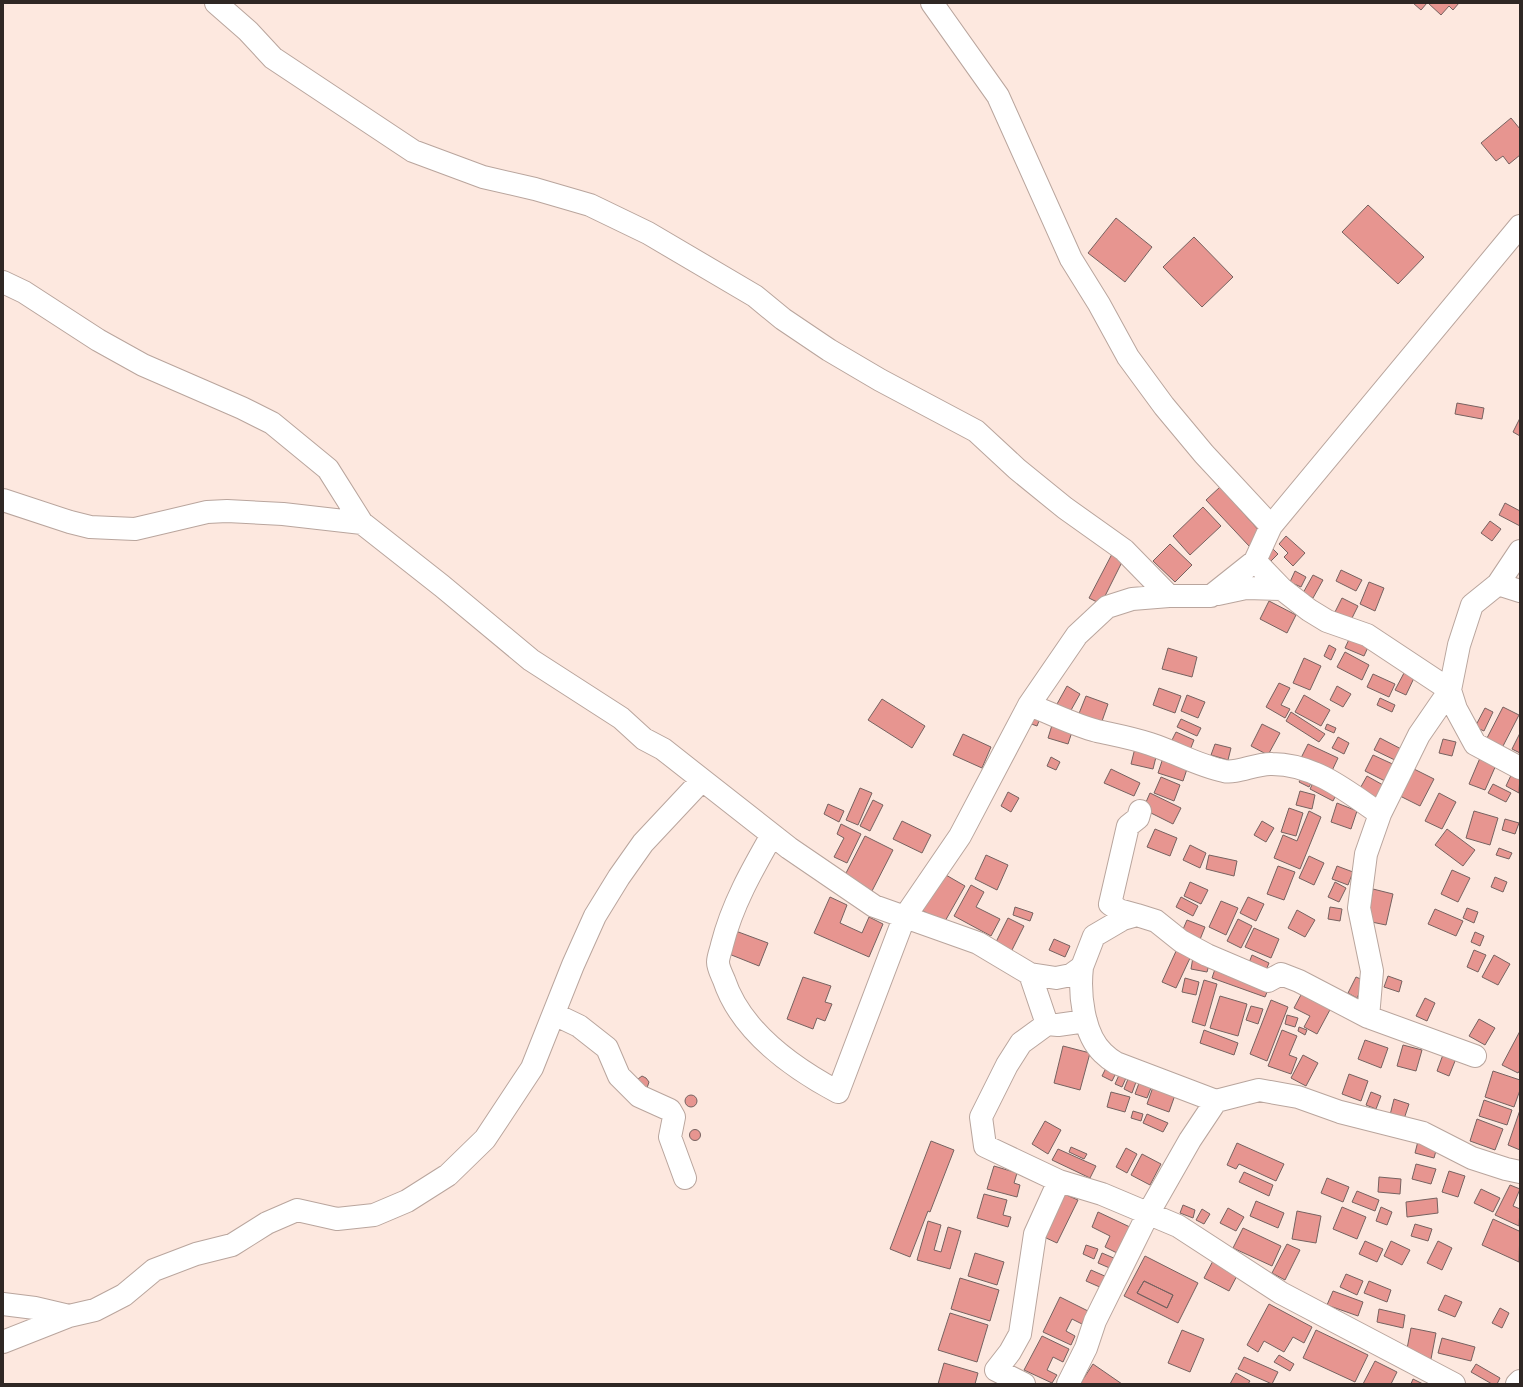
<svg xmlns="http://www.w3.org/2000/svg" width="1523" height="1387" font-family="'Noto Serif',serif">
	<rect width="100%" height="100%" fill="#fde8df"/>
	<!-- building -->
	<path fill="#e79590" stroke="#766260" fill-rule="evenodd" d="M1413,3H1427L1421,10Z
		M1428,3H1459L1453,10L1449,6L1441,15Z
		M1511,118L1520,129V155L1509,164L1503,156L1496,161L1481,143Z
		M1368,205L1424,257L1398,284L1342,232Z
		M1116,218L1152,247L1125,282L1088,253Z
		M1194,237L1233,277L1202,307L1163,267Z
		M1457,403L1484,408L1482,419L1455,414Z
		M1520,418V436L1513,432Z
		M1220,487L1262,534L1249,546L1206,500Z
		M1505,503L1520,511V526L1499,515Z
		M1203,507L1221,526L1190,555L1173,536Z
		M1490,521L1501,529L1492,541L1481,533Z
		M1286,536L1305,553L1293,566L1284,557L1288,553L1279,544Z
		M1170,544L1192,565L1175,582L1153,561Z
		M1270,546L1278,554L1269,563L1262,555Z
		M1112,554L1123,560L1101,604L1089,598Z
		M1341,570L1362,580L1356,591L1336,581Z
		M1295,571L1306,577L1301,587L1290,582Z
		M1313,575L1323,580L1313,598L1303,593Z
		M1369,582L1384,588L1375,611L1360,604Z
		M1342,598L1358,606L1351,620L1335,612Z
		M1269,601L1296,615L1287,633L1260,619Z
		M1351,635L1370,643L1364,656L1345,648Z
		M1329,645L1336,649L1331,660L1324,656Z
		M1168,648L1197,657L1192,677L1162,669Z
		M1345,652L1369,665L1362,680L1337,667Z
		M1304,658L1321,666L1310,690L1293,683Z
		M1404,673L1414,678L1406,695L1395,690Z
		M1373,674L1395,684L1389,697L1367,687Z
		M1279,683L1290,688L1281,705L1290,709L1285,718L1266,707Z
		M1067,686L1080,694L1070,712L1057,704Z
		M1337,686L1351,694L1343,707L1330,700Z
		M1159,688L1181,696L1175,713L1153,705Z
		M1187,695L1205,702L1198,718L1181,711Z
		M1304,695L1330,710L1321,726L1295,712Z
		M1086,696L1108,704L1101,724L1078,716Z
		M1380,698L1395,705L1392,712L1377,705Z
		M882,699L925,726L912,748L868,720Z
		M1503,707L1519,715L1502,748L1486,740Z
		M1485,708L1493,712L1484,731L1475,727Z
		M1291,712L1325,734L1319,742L1286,721Z
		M1041,716L1037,726L1026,722Z
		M1181,719L1201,728L1197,736L1177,727Z
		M1053,722L1073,729L1068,744L1048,738Z
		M1262,724L1280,733L1268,755L1251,746Z
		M1327,724L1336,728L1334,733L1325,729Z
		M1176,732L1194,740L1190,750L1171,742Z
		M1520,733V753L1512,749Z
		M963,734L991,747L982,768L953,755Z
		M1338,737L1349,743L1344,754L1332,748Z
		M1380,738L1407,752L1401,763L1374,750Z
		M1443,739L1456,742L1452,756L1439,753Z
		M1215,744L1231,748L1228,760L1211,755Z
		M1308,744L1338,758L1330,775L1300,760Z
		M1135,748L1157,753L1153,769L1131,764Z
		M1164,755L1189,763L1183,781L1158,773Z
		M1373,755L1399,767L1391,784L1365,771Z
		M1051,757L1060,762L1056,770L1047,766Z
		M1480,758L1496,765L1485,790L1469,784Z
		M1412,768L1434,779L1420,806L1398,795Z
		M1111,769L1140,783L1134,796L1104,783Z
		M1513,771L1520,775L1519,793L1506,786Z
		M1303,775L1313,780L1309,787L1299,782Z
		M1367,776L1390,789L1381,804L1358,792Z
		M1161,777L1180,785L1174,801L1154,793Z
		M1315,779L1338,791L1333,801L1310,789Z
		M1493,784L1511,793L1506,802L1488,793Z
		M860,788L872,793L858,825L846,820Z
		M1300,791L1315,795L1312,809L1296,805Z
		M1008,792L1019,798L1011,812L1001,806Z
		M1150,793L1181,808L1173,824L1143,809Z
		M1439,793L1456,802L1442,829L1425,821Z
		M873,800L883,805L870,831L860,826Z
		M1337,803L1357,811L1351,829L1331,822Z
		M828,804L844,811L839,822L824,814Z
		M1289,808L1303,813L1296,836L1281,832Z
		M1309,811L1321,817L1300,869L1274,858L1283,835L1297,841Z
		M1474,811L1498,818L1490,845L1466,838Z
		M1505,819L1519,823L1515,834L1502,830Z
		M902,821L931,835L922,853L893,839Z
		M1262,821L1274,828L1266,842L1254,835Z
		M841,824L861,834L847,863L834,857L844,838L837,834Z
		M1155,829L1177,838L1170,856L1147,847Z
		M1447,829L1475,850L1463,866L1435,845Z
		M865,836L893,850L872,891L844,877Z
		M1190,845L1206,853L1200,868L1183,860Z
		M1499,848L1512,853L1509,859L1496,855Z
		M986,855L1008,865L997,890L975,879Z
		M1209,855L1237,861L1234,876L1206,869Z
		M1309,856L1324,863L1314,885L1299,878Z
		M1278,866L1295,872L1284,900L1267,894Z
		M1337,866L1353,872L1348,885L1332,879Z
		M1452,870L1470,878L1458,902L1441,894Z
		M939,871L965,886L944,923L918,908Z
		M1495,877L1507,882L1503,892L1491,887Z
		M1190,882L1208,890L1201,904L1184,896Z
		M1335,882L1346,888L1339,902L1328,897Z
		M971,885L984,892L976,907L1000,919L991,936L954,916Z
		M1373,889L1393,894L1386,925L1367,921Z
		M830,897L847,905L840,923L862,933L869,917L883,924L869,957L814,933Z
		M1181,897L1198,906L1193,916L1176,907Z
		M1248,897L1264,904L1256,921L1240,913Z
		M1221,901L1238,908L1226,935L1209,927Z
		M1015,907L1033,913L1030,921L1013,915Z
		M1330,907L1342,909L1340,921L1328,919Z
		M1467,908L1478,912L1474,923L1463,918Z
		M1435,909L1463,921L1456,936L1428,924Z
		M1297,910L1315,920L1305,937L1288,928Z
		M1008,918L1024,926L1011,952L995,944Z
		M1238,919L1252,926L1241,948L1227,941Z
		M1187,920L1205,927L1199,942L1181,934Z
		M1254,928L1279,939L1271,958L1245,947Z
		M733,930L768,943L759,966L724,952Z
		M1475,932L1484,936L1480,946L1471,942Z
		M1054,939L1070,946L1065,957L1049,950Z
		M1177,949L1191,956L1176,988L1162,982Z
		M1474,950L1486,955L1478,972L1467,967Z
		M1252,955L1269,963L1264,975L1247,968Z
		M1494,955L1510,964L1498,985L1482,977Z
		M1193,957L1210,961L1207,972L1191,969Z
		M1216,966L1270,985L1265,997L1212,978Z
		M1388,976L1402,981L1399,992L1384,987Z
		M803,977L831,986L825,1002L832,1004L825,1021L817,1018L813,1029L787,1019Z
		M1356,977L1365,981L1357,998L1348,993Z
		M1185,978L1199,982L1196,995L1182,992Z
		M1204,980L1217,984L1205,1026L1192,1022Z
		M1303,991L1332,1006L1317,1034L1304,1027L1310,1016L1294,1008Z
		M1220,996L1247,1004L1238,1036L1210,1028Z
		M1425,998L1435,1003L1427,1021L1416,1016Z
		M1271,1000L1288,1007L1267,1061L1250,1054Z
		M1251,1006L1263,1009L1258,1024L1246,1020Z
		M1287,1015L1298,1018L1295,1027L1285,1024Z
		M1479,1019L1495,1028L1485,1045L1469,1036Z
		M1299,1027L1307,1030L1305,1035L1298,1031Z
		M1204,1030L1238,1043L1234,1055L1200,1043Z
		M1282,1030L1297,1036L1289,1055L1297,1058L1291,1074L1268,1066Z
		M1520,1031V1070L1518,1073L1502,1065Z
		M1365,1040L1388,1048L1381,1068L1358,1059Z
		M1403,1045L1422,1050L1416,1071L1397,1066Z
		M1063,1046L1090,1053L1080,1090L1054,1083Z
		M1444,1052L1457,1056L1449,1076L1437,1071Z
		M1303,1055L1318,1063L1306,1086L1291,1078Z
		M1106,1068L1116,1073L1112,1081L1102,1076Z
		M1493,1071L1520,1080V1090L1514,1107L1485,1097Z
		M1349,1074L1368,1081L1361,1101L1342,1094Z
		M1119,1075L1126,1078L1122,1087L1115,1084Z
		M642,1076L646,1078L649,1082L646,1091L634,1082Z
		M1128,1079L1136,1082L1132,1093L1124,1089Z
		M1139,1083L1151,1088L1147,1098L1135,1094Z
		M1153,1087L1175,1095L1169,1112L1147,1104Z
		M1111,1092L1130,1097L1125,1112L1107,1107Z
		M1371,1092L1381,1096L1376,1109L1366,1105Z
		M685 1101a6 6 0 1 1 12 0a6 6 0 1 1-12 0Z
		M1394,1099L1409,1104L1404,1119L1390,1115Z
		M1484,1100L1512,1110L1507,1125L1479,1116Z
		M1520,1110V1150L1508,1145Z
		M1133,1111L1143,1114L1141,1121L1131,1118Z
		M1147,1114L1168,1123L1163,1132L1143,1123Z
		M1477,1119L1503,1129L1495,1150L1470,1141Z
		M1045,1121L1061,1130L1048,1154L1032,1144Z
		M689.5 1135a5.5 5.5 0 1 1 11 0a5.5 5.5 0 1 1-11 0Z
		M931,1141L954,1150L930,1212L928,1211L910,1257L890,1249Z
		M1418,1141L1437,1147L1434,1158L1415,1153Z
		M1237,1143L1284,1164L1276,1181L1239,1164L1236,1169L1227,1165Z
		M1071,1147L1087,1154L1084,1159L1069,1152Z
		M1126,1148L1137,1154L1127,1173L1116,1167Z
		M1058,1149L1096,1166L1090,1178L1052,1160Z
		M1142,1154L1161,1164L1150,1185L1131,1175Z
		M1416,1164L1436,1169L1431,1184L1412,1179Z
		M994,1166L1017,1173L1014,1183L1020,1185L1017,1197L987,1189Z
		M1449,1171L1465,1176L1458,1197L1442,1192Z
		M1244,1172L1273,1185L1269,1196L1239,1182Z
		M1379,1177L1401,1179L1400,1194L1378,1192Z
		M1327,1178L1349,1187L1343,1202L1321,1193Z
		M1510,1185L1520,1189L1513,1206L1520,1209L1519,1226L1495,1215Z
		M1481,1189L1500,1198L1493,1212L1474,1203Z
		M1357,1191L1379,1200L1375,1211L1352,1202Z
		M984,1194L1007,1200L1003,1215L1011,1217L1008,1227L977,1218Z
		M1064,1194L1078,1200L1057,1243L1044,1237Z
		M1437,1198L1438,1213L1407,1217L1406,1202Z
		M1256,1201L1284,1213L1278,1228L1250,1216Z
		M1183,1205L1195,1210L1193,1218L1180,1213Z
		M1342,1207L1366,1217L1357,1239L1333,1229Z
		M1381,1207L1392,1212L1387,1225L1376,1221Z
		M1228,1208L1244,1217L1236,1231L1220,1223Z
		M1202,1209L1210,1214L1204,1224L1196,1220Z
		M1297,1211L1321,1216L1316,1243L1292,1239Z
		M1098,1212L1132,1228L1119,1254L1105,1247L1110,1236L1092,1227Z
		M1493,1219L1519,1231L1520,1229L1519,1262L1482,1245Z
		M928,1221L941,1225L934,1250L941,1252L948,1227L961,1231L950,1269L917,1260Z
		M1415,1224L1432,1229L1428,1241L1411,1236Z
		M1243,1228L1281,1246L1272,1266L1233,1248Z
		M1365,1241L1383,1249L1377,1262L1359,1254Z
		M1391,1241L1410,1250L1402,1265L1384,1256Z
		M1438,1241L1452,1248L1442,1270L1427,1263Z
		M1287,1244L1300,1250L1285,1280L1272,1273Z
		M1086,1245L1098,1249L1094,1259L1083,1254Z
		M975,1253L1004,1262L997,1285L968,1276Z
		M1102,1253L1116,1259L1112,1269L1098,1263Z
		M1145,1256L1198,1283L1178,1323L1124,1296ZM1144,1281L1173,1295L1167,1308L1137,1293Z
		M1214,1259L1239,1272L1229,1291L1204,1278Z
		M1091,1270L1107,1277L1102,1288L1086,1281Z
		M1346,1274L1363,1281L1357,1295L1340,1287Z
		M960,1278L999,1290L990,1321L951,1309Z
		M1144,1281L1173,1295L1167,1308L1137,1293Z
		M1369,1281L1391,1290L1387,1302L1364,1293Z
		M1333,1291L1363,1302L1358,1316L1327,1305Z
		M1445,1295L1462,1302L1455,1317L1438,1310Z
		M1060,1297L1088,1311L1082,1324L1072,1319L1066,1331L1075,1336L1071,1345L1043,1332Z
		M1269,1304L1312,1327L1304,1343L1293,1337L1284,1352L1264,1341L1258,1352L1247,1345Z
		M1500,1308L1509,1313L1502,1328L1492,1323Z
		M1379,1309L1405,1315L1403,1328L1377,1322Z
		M950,1313L988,1325L977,1362L938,1350Z
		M1411,1328L1436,1333L1431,1359L1406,1354Z
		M1182,1330L1204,1339L1190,1372L1168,1363Z
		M1316,1330L1368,1355L1355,1382L1303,1358Z
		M1042,1336L1069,1349L1063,1362L1053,1357L1047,1370L1057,1375L1052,1383L1024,1370Z
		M1442,1338L1475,1347L1471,1361L1438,1353Z
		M1279,1355L1294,1364L1290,1371L1274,1362Z
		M1244,1357L1278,1372L1272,1384L1238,1369Z
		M1375,1361L1397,1372L1391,1384H1363Z
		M944,1363L978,1373L975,1384H938Z
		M1093,1364L1122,1384H1080Z
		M1476,1364L1500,1378L1497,1384H1492L1471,1372Z
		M1236,1373L1250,1381L1248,1384H1230Z
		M1413,1379L1423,1384H1411Z"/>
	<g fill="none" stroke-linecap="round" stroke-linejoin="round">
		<defs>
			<path id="street" d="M216,3L248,31L273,58L413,151L483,177L535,189L590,205L648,233L755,296L783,319L829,350L880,380L976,431L1017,469L1065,508L1124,550L1169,596
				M932,3L998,96L1071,259L1099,304L1128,357L1164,406L1204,454L1271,526
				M3,282L24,292L98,340L143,365L242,408L272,423L328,469L362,523L442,586L531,660L621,718L644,739L663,749L789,848L874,906L978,943L1030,974L1056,978L1071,975L1082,967L1094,936L1123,919L1137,915L1156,921L1181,941L1207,955L1268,981L1281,974L1299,981L1368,1017L1475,1056
				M3,500L70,522L90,527L112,528L135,529L207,512L227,511L283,514L362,523
				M1255,561L1271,526L1520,226
				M1498,584L1520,591
				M1218,594L1246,588L1282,589
				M1029,705C1051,713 1074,725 1097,731C1115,735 1132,738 1150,744C1175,752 1199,766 1224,771C1236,774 1257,763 1272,764C1314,764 1347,791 1380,814
				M772,835C752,870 732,905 722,945C721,950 718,957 718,962C718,968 722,975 724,980C741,1031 793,1068 838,1092L904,918L960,836L1029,705L1077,635L1107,607L1132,599L1169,596H1211L1255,561L1282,589L1309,610L1327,621L1367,635L1450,690L1456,709L1475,744L1520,768
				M1137,915L1119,910L1110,904L1128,826L1138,818L1140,811
				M1082,967C1079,993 1083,1034 1103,1053C1107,1057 1111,1060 1116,1063L1216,1101L1259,1090L1298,1097L1340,1112L1423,1133L1472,1158L1506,1169L1520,1172
				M1030,974L1047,1024
				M554,1014L579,1026L607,1048L619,1076L639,1096L670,1110L674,1117L670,1137L685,1178
				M1368,1017L1372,971L1359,908L1366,854L1380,814L1419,735L1450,690L1459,645L1472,605L1498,584L1520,551
				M1086,1021L1058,1025L1047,1024L1021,1043L1007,1065L981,1117L985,1146L1059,1181L1102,1194L1178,1226L1281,1293L1454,1384
				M3,1304L35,1308L69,1316L95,1310L124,1295L154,1270L196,1254L232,1245L267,1223L297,1210L337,1219L374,1215L407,1201L448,1175L485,1139L532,1068L573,965L595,916L619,877L643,843L702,780
				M3,1342L69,1316
				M1024,1384L996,1370L1010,1352L1020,1334L1035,1234L1059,1181
				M1068,1384L1086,1348L1095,1321L1149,1212L1190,1140L1216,1101
				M1517,1384L1520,1381"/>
		</defs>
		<!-- street casing -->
		<use href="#street" stroke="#b9a59d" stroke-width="24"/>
		<!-- street -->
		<use href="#street" stroke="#fff" stroke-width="22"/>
	</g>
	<!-- border -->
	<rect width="1523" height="1387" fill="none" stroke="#2f2724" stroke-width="8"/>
</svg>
